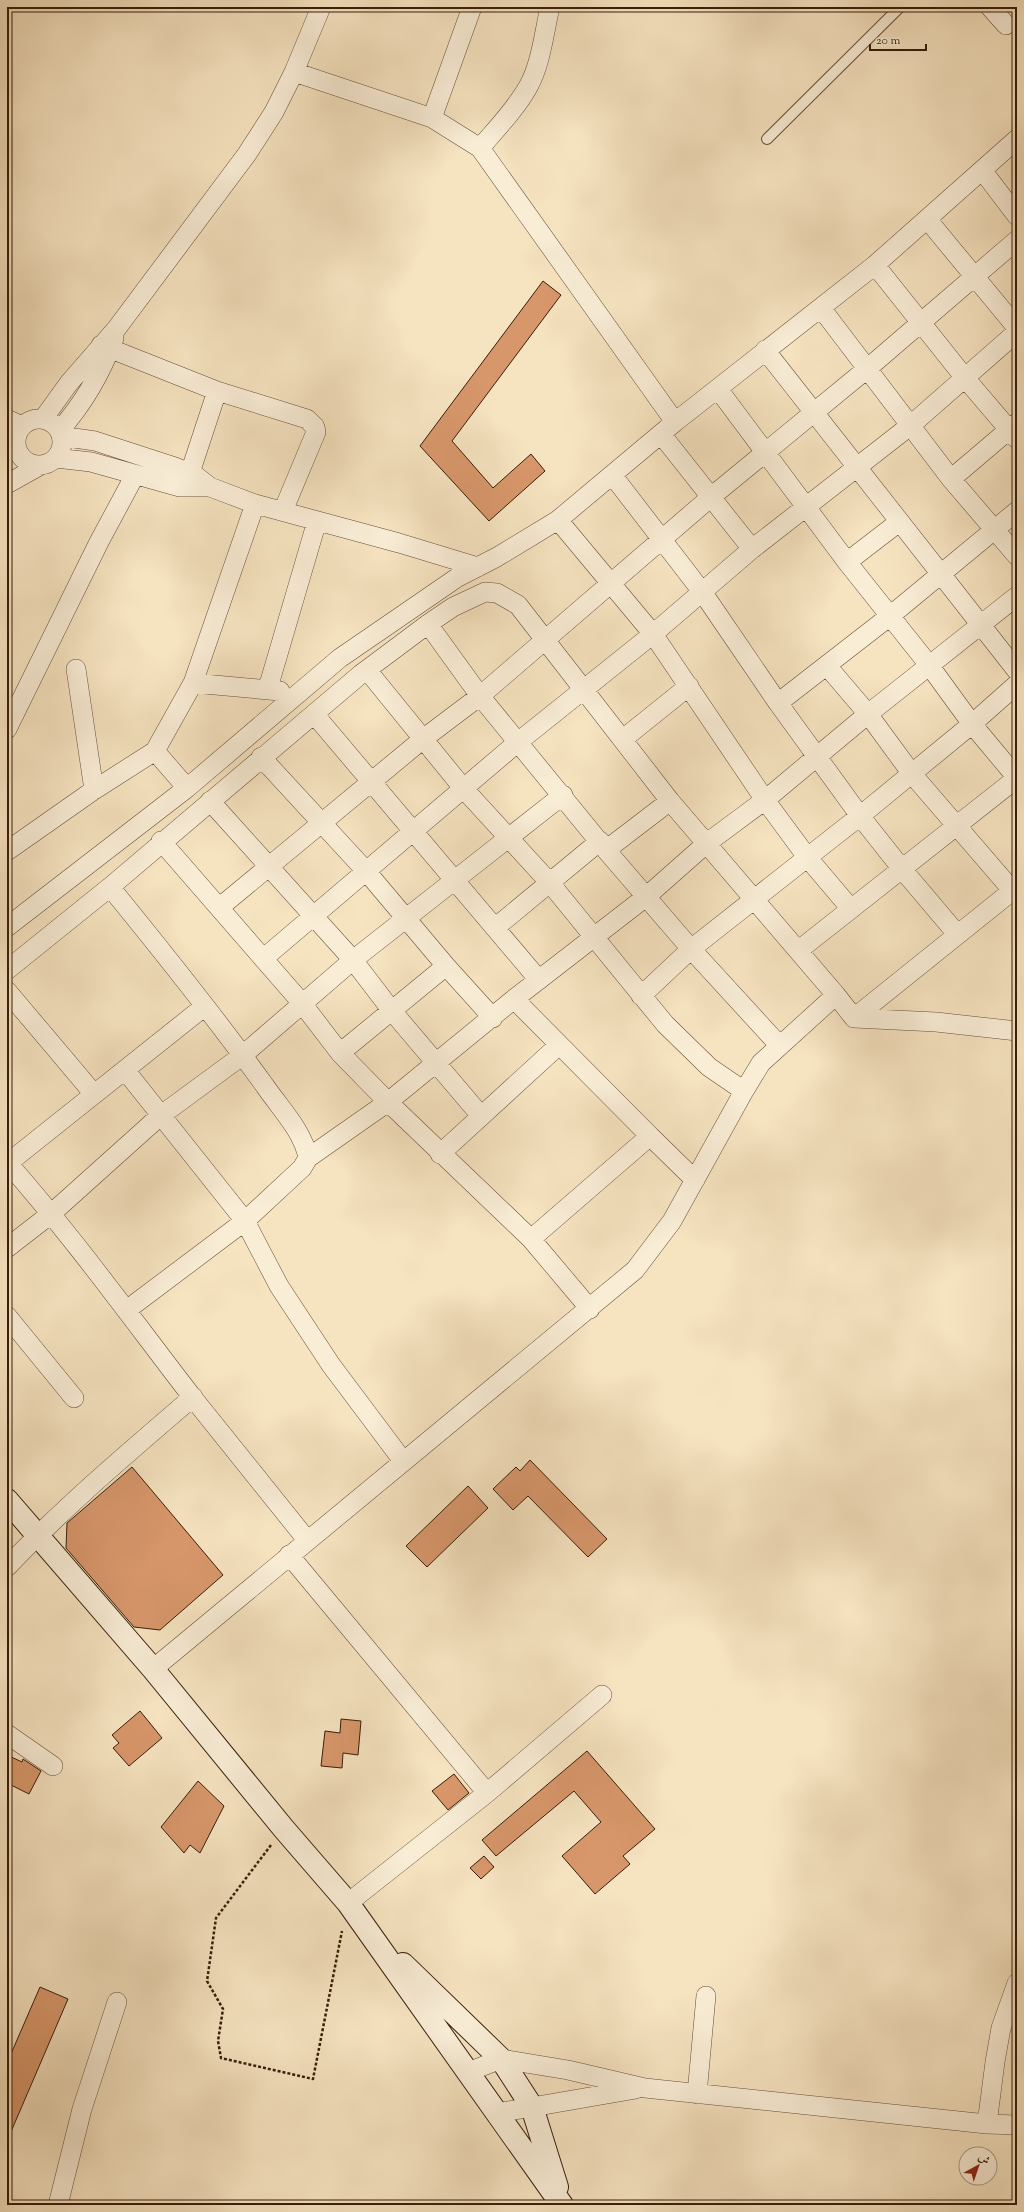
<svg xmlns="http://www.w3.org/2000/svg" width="1024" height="2212" font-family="'Sorts Mill Goudy',Amiri,serif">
	<rect width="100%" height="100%" fill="#f6e3c0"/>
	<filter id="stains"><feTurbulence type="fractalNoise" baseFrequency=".005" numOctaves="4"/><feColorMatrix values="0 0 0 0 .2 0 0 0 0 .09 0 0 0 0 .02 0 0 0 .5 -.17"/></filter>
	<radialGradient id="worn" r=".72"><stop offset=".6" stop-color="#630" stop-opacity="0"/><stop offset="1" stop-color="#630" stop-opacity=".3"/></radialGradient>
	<!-- building -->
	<path fill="#d8976b" stroke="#371d09" d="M543,281L561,295L452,441L493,488L531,454L545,471L489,521L420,446Z
		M530,1460L607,1539L588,1557L528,1496L513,1510L493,1489L516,1467L520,1471Z
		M132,1467L223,1575L160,1630L134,1627L66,1548L67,1523Z
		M468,1486L488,1508L427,1567L406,1546Z
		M140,1711L162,1738L129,1766L113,1748L119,1743L112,1735Z
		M341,1719L361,1721L358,1755L343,1753L342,1768L321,1766L325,1731L340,1733Z
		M587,1751L655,1829L623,1856L630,1864L595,1894L562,1856L601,1822L574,1791L496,1856L482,1840Z
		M7,1755L22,1762L23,1759L41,1771L29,1794L7,1783Z
		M454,1774L469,1793L448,1810L432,1791Z
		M198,1781L224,1806L200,1853L190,1845L184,1853L161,1827Z
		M484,1856L494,1867L481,1879L470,1868Z
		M40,1987L68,1999L7,2141V2063Z"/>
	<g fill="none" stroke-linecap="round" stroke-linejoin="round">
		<defs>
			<path id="lane" d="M767,139L900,7"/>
			<path id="street" d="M990,7L1006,25
				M294,72L432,118L480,148L675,422
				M432,118L472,7
				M480,148C497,128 515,110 528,87C541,64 544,33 550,7
				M982,170L1017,216
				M927,219L1017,328
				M875,265L965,378L1017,439
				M821,308L951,479L1017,556
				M101,345L217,391L307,419L315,427L316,432L283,511
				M765,350L1017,671
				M718,389L847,562L929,665L972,724L1017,778
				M7,419L22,426
				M43,419L69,383L117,328L247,154L274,112L294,72L321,7
				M16 442a23 23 0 1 1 46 0a23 23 0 1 1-46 0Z
				M59,431C84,403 101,374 114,338
				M661,434L752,549
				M61,436L95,441L175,467L196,476L210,487L255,504L399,543L478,567
				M56,458L91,462L180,487H210
				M190,473L217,391
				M613,476L703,593L778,703L860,816L902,869L957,934
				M951,479L1017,423
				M7,484L41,465
				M558,520L653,634L765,800L807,857L851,909L1017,778
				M847,562L899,522
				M428,624L480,696L606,850L691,949L779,1045
				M827,666L868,714L912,774L1012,890
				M76,669L94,790
				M367,670L463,788L550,883L665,1024L709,1067L744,1091
				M193,683L280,691
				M268,688L317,521
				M778,703L890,616L1017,511
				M314,714L539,980
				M7,729L99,542L135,475
				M623,739L689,686
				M155,751L187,788
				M261,757L366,871L446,966L493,1018
				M210,801L353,960L392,1011L481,1116
				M161,841L301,1002L340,1053L446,966
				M606,850L670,801
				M7,851L94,790L155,751L193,683L255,504
				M110,887C163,952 216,1018 265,1086C280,1108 303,1131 308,1158L302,1168L245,1221L128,1309
				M220,907L423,739L480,696L711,497L868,368L1017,240
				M7,927L187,788L340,658L458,577L497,557L558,520L675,422L875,265L1017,139
				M496,927L600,841
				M799,950L851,909
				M264,958L518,742L653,634L752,549L911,425L1017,332
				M7,970L110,887L361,674L428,624L453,607L485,592L497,593L518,605L670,801L836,995
				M7,991L94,1094
				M641,996L691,949L860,816L972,724L1017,684
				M514,999L650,1136L531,1239
				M854,1018L936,1022L1017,1031
				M125,1070L245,1221L279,1286L331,1365L403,1461
				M650,1136L695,1180
				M440,1154L559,1045
				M308,1158L388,1102L340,1053
				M7,1162C74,1238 132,1319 193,1398C231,1446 269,1493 307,1540
				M8,1163L205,1006
				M7,1248L52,1213L160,1116L243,1055L353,960L563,795
				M590,1309L531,1239L388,1102L514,999L647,896L707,843L765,800L868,714L1017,596
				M7,1316L74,1398
				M289,1555L487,1793
				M7,1567C65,1506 129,1452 193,1397
				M153,1669L635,1270L672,1221L744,1091L761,1063L836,995L854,1018L1017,887
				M7,1734L53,1766
				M348,1903L487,1793L602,1695
				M468,2072L501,2059L568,2070L645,2088L987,2124L1017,2125
				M697,2094L706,1996
				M497,2113L636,2089
				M987,2124L995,2062L1001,2028L1017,1983
				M58,2205L82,2109L117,2002"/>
			<path id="secondary" d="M7,1500L153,1669L284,1829L348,1903L562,2205
				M403,1964L501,2059L532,2107L557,2187"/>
		</defs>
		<!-- lane casing -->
		<use href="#lane" stroke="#674e37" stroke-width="12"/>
		<!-- street casing -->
		<use href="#street" stroke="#674e37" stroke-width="20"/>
		<!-- secondary casing -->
		<use href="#secondary" stroke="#371d09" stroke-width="24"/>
		<!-- path -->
		<path stroke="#371d09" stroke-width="2.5" stroke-dasharray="3 2" stroke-linecap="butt" d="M271,1845L216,1918L207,1981L223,2009L218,2041L221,2058L313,2079L342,1931"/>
		<!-- lane -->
		<use href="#lane" stroke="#f9edd6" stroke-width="10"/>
		<!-- street -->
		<use href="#street" stroke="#f9edd6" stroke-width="19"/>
		<!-- secondary -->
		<use href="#secondary" stroke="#f9edd6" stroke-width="22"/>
	</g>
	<!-- margin -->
	<rect width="1024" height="2212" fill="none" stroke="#f6e3c0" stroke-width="24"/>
	<rect x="8" y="8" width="1008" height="2196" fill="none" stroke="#371d09" stroke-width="2"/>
	<rect x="12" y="12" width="1000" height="2188" fill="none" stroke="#371d09"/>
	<!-- north arrow -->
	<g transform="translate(978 2166) rotate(40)"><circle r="19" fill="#f9edd6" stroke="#ab9a84"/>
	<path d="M0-3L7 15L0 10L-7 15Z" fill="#8f2418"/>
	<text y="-6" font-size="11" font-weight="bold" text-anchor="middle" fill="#371d09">ش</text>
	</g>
	<!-- scale -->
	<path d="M870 44v6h56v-6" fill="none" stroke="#371d09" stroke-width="2"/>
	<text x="876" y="44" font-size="12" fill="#371d09" stroke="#f9edd6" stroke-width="3" paint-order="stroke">20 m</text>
	<rect width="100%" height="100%" filter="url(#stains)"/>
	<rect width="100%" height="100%" fill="url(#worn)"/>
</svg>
